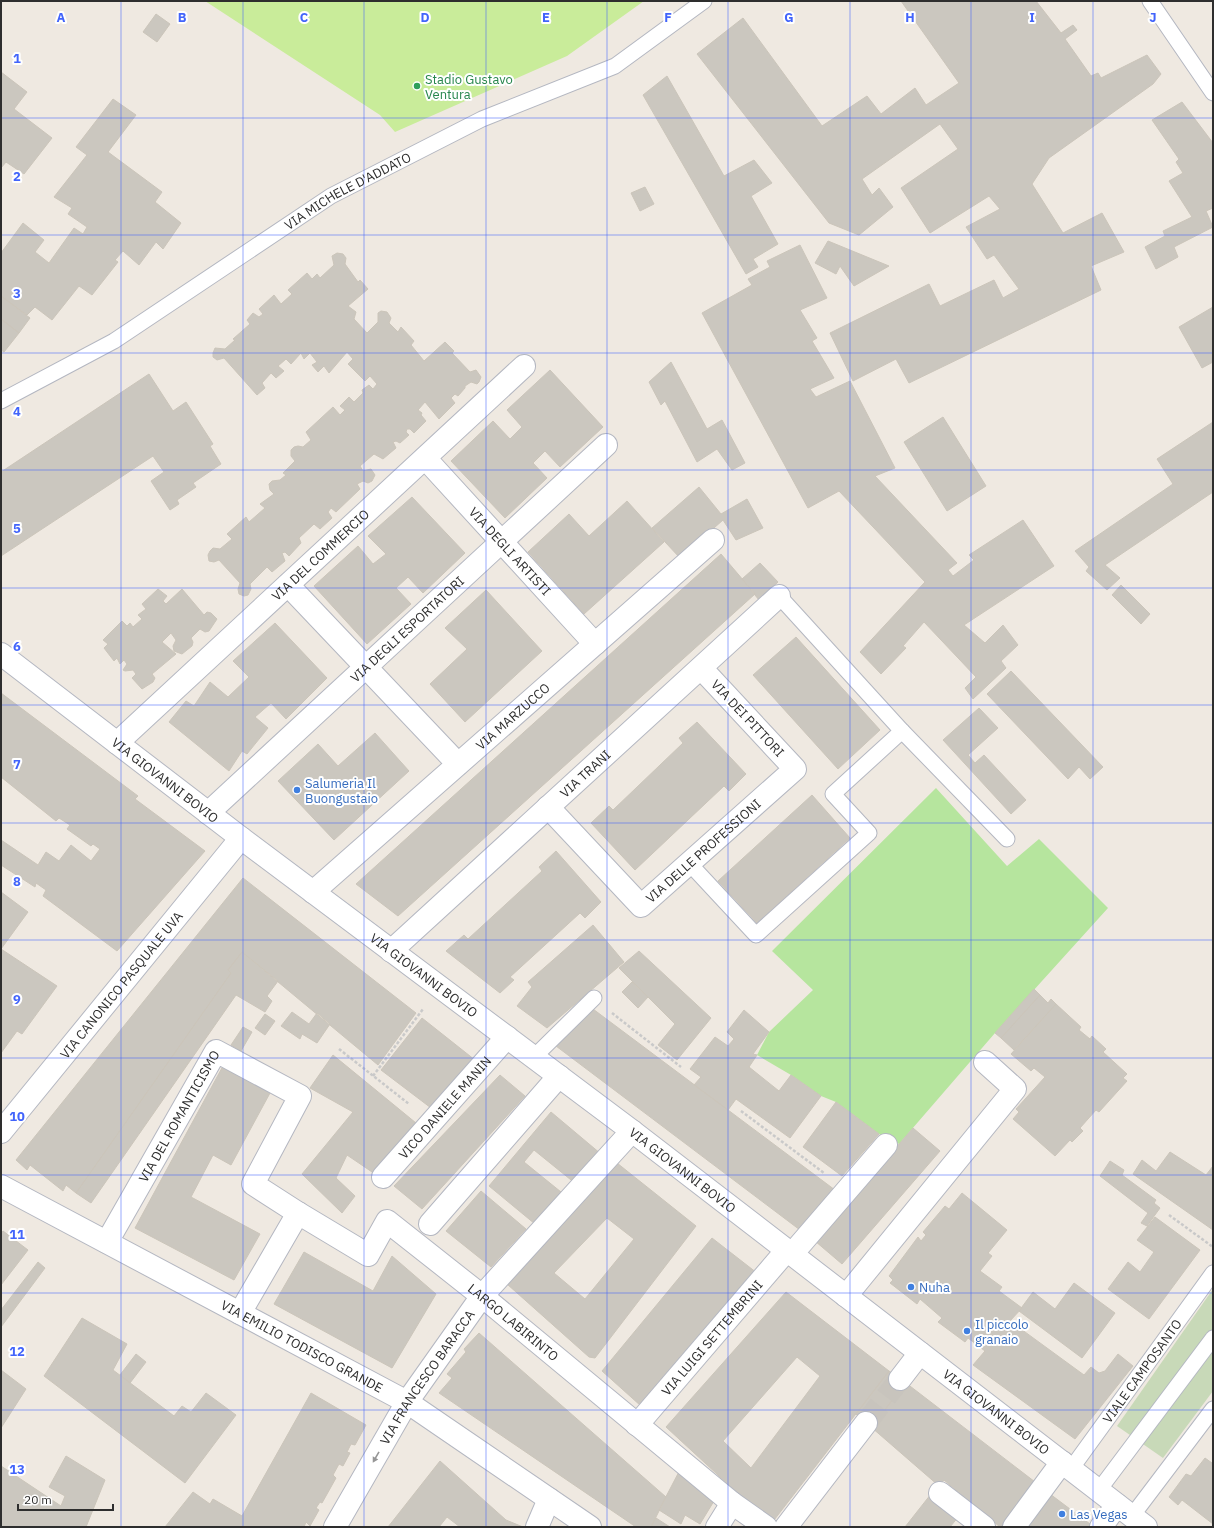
<svg xmlns="http://www.w3.org/2000/svg" width="1214" height="1528" font-family="'IBM Plex Sans',sans-serif">
	<rect width="100%" height="100%" fill="#efe9e1"/>
	<!-- green -->
	<path fill="#b6e59e" d="M936,788L1007,866L1039,839L1108,908L995,1033L899,1144L879,1134L836,1102L821,1096L791,1075L757,1055L769,1032L813,990L772,951Z"/>
	<!-- cemetery -->
	<path fill="#c8d9b8" d="M1213,1289V1391L1163,1458L1117,1426Z"/>
	<!-- pitch -->
	<path fill="#c9ec9a" d="M205,1H644L567,56L395,132L380,115Z"/>
	<!-- building -->
	<path fill="#cbc7bf" stroke="#cbc5ba" fill-rule="evenodd" d="M901,1H1036L1061,33L1073,25L1077,30L1065,39L1091,76L1098,73L1101,78L1147,55L1161,74L1153,84L1049,158L1032,184L1063,233L1102,213L1124,252L1091,266L1101,290L909,383L896,359L853,381L830,333L929,284L940,306L994,280L1003,298L1019,289L994,255L987,259L966,227L1000,209L989,196L930,233L901,188L958,149L940,124L862,179L872,195L879,188L893,207L859,235L829,223L697,54L743,18L822,126L867,96L881,114L915,88L926,105L959,83Z
		M156,14L170,24L157,42L143,32Z
		M1,72L27,92L14,109L52,138L24,174L6,162L1,168Z
		M667,76L724,176L754,160L772,183L751,196L778,244L753,259L758,267L746,274L643,95Z
		M113,99L136,115L108,152L162,192L155,202L181,223L163,249L156,242L139,265L123,251L115,260L118,262L92,295L79,286L52,320L35,307L27,315L1,296V253L23,223L44,240L35,252L49,263L74,228L83,234L87,227L68,214L72,208L54,197L87,155L76,147Z
		M1182,102L1213,143V208L1206,211L1213,227L1174,247L1178,257L1156,269L1145,247L1165,236L1163,231L1192,217L1169,181L1183,173L1176,162L1179,159L1152,120Z
		M645,187L654,204L640,211L631,193Z
		M828,241L889,266L854,286L840,266L836,274L815,263Z
		M800,245L827,298L800,310L817,338L812,341L834,378L810,389L816,397L850,381L895,468L875,476L957,563L948,570L953,576L974,560L969,555L1023,520L1054,566L964,625L985,643L1003,625L1018,645L1001,661L1006,668L973,699L965,688L976,677L924,622L903,646L906,648L881,674L860,652L925,582L839,491L808,508L702,313L752,285L748,279L770,267L767,261Z
		M337,253L343,254L346,258L345,264L358,282L360,280L368,289L348,306L356,312L354,319L367,333L378,322V313L381,311L387,312L391,318L389,323L398,332L401,327L414,341L411,345L424,361L445,342L454,351L452,353L470,372L476,370L481,377L479,382L477,384L471,382L465,386V388L458,396L455,394L451,398L455,403L439,419L425,402L418,410L422,413L421,415L426,421L414,433L410,429H407L406,432L409,435L400,443L396,441L393,442L396,448L383,459L374,454L360,466L363,471L371,469L375,475L372,481L368,483L363,481L357,484L360,489L336,512L331,508L328,512L332,518L320,529L314,524L299,538L301,543L289,556L285,552L282,553L285,561L272,572L267,567L250,584L251,589L248,595L244,596L239,594L238,589L240,583L219,560L214,562L209,561L208,555L210,551L213,548L220,549L232,539L227,534L246,517L249,522L265,508L260,504L274,494L270,490L269,484L272,481L280,480L286,475L283,473L295,461L291,456V450L294,447L298,446L303,447L311,440L306,432L333,407L340,415L345,410L340,406L349,397L354,402L363,393L362,390L369,385L373,389L377,384L370,376L365,381L348,364L353,359L347,352L329,373L324,366L318,372L312,365L317,362L310,353L304,359L301,353L291,364L286,359L278,366L284,371L276,378L271,373L262,383L265,388L257,395L224,358L217,360L213,357V353L215,348L225,349L235,340L233,339L250,324L247,320L253,313L259,317L263,314L259,309L274,295L281,304L292,294L288,290L307,273L312,279L317,274L320,278L334,265L332,256Z
		M1,296L30,318L19,333L1,319Z
		M1213,307V362L1202,368L1179,327Z
		M1,319L19,333L4,352L1,350Z
		M671,362L707,429L722,420L745,463L732,470L717,449L697,462L665,401L661,405L649,382Z
		M550,370L603,427L560,467L545,451L533,463L547,478L505,518L451,461L493,421L510,439L522,427L507,410Z
		M149,374L173,411L186,402L213,444L210,446L221,464L193,483L196,487L177,500L179,504L170,510L151,481L164,472L153,456L1,556V472Z
		M943,417L986,486L947,511L904,442Z
		M1213,422V492L1105,565L1120,578L1107,590L1086,571L1089,567L1075,551L1173,484L1157,459Z
		M699,487L721,514L747,499L763,528L736,540L723,520L680,558L652,528Z
		M412,497L465,553L423,593L408,577L396,588L411,604L367,644L314,586L358,546L373,564L386,554L368,536Z
		M627,501L664,542L584,614L528,552L569,514L589,536Z
		M721,554L755,594L398,916L356,884Z
		M760,563L778,582L759,600L742,579Z
		M1121,585L1150,614L1141,624L1112,595Z
		M158,589L167,596L163,601L166,604L182,589L204,615L207,612L211,613L217,619L209,631L205,632L200,629L191,638L193,642L192,646L182,654L174,651L173,646L176,640L171,633L162,642L176,654L152,674L155,678L153,682L142,689L132,678L136,674L133,670L125,671L123,670L127,664L124,660L120,664L117,658L114,661L104,648L108,644L103,640L122,621L127,626L130,623L133,627L142,619L138,615L146,609L142,604Z
		M486,590L542,651L465,722L430,684L467,649L445,628Z
		M275,623L327,678L286,719L271,703L255,717L268,728L247,754L242,751L229,771L169,722L186,701L194,706L210,682L228,697L249,677L233,661Z
		M796,637L880,730L838,769L753,675Z
		M1011,671L1103,767L1090,779L1079,767L1068,779L987,694Z
		M1,693L138,796L135,799L205,851L117,951L43,896L46,890L36,883L35,887L1,865V840L38,865L46,852L59,861L71,845L91,861L100,849L93,844L91,846L67,829L70,825L59,818L56,821L1,777Z
		M979,708L998,728L968,755L975,763L984,755L1026,800L1011,814L943,740Z
		M697,722L746,774L729,791L724,786L635,870L591,823L609,806L613,810L683,743L679,738Z
		M375,733L409,771L334,840L278,781L318,744L338,766Z
		M812,795L850,838L757,923L718,881Z
		M556,851L601,902L585,918L580,913L510,977L514,980L500,993L446,951L464,935L468,939L542,871L539,867Z
		M243,878L416,1013L378,1065L242,952L228,970L231,973L76,1193L66,1185L63,1191L30,1165L27,1170L16,1160Z
		M1,892L28,912L1,949Z
		M593,925L624,962L547,1028L517,1006L532,987L528,982Z
		M1,949L57,986L22,1034L17,1031L1,1053Z
		M639,951L711,1018L677,1060L658,1045L675,1024L619,968Z
		M242,952L278,981L267,996L272,1001L265,1012L236,995L91,1203L76,1193L231,973L228,970Z
		M632,982L648,997L638,1008L622,992Z
		M1034,989L1040,995L1001,1038L995,1033Z
		M1040,995L1048,1003L1051,999L1056,1004L1014,1050L1001,1038Z
		M1056,1004L1081,1027L1079,1030L1090,1039L1092,1036L1106,1049L1103,1052L1127,1074L1123,1078L1127,1081L1099,1112L1096,1110L1080,1128L1083,1131L1072,1142L1070,1140L1055,1156L1013,1119L1019,1112L1016,1109L1045,1077L1034,1068L1031,1071L1011,1054Z
		M593,1009L835,1190L800,1230L556,1046Z
		M744,1010L769,1032L753,1054L757,1055L749,1067L779,1091L791,1075L821,1096L790,1138L736,1099L728,1110L694,1085L701,1077L690,1069L715,1037L728,1046L734,1039L727,1032Z
		M292,1012L309,1024L317,1013L330,1024L317,1043L302,1034L300,1039L281,1026Z
		M265,1014L275,1021L265,1035L255,1028Z
		M422,1018L475,1060L435,1111L381,1070Z
		M243,1027L252,1032L241,1051L231,1045Z
		M333,1055L416,1123L375,1174L347,1155L336,1178L355,1196L342,1213L302,1174L353,1112L310,1088Z
		M223,1066L270,1093L231,1165L213,1155L191,1197L260,1234L234,1280L135,1228Z
		M500,1075L525,1096L422,1209L394,1186Z
		M836,1102L879,1134L842,1176L803,1147Z
		M551,1112L601,1154L576,1184L534,1150L524,1162L561,1192L535,1224L489,1186Z
		M913,1128L940,1151L842,1264L815,1241Z
		M1170,1152L1206,1175L1213,1166V1230L1133,1174L1142,1160L1156,1171Z
		M1110,1161L1124,1170L1122,1175L1156,1200L1154,1203L1160,1208L1147,1226L1141,1223L1148,1213L1100,1176Z
		M617,1163L696,1226L595,1358L589,1357L507,1284ZM607,1218L634,1239L585,1299L554,1273Z
		M481,1191L526,1229L491,1267L446,1231Z
		M962,1193L1007,1230L988,1253L992,1256L980,1271L1002,1287L999,1291L1022,1308L1010,1321L1084,1375L1091,1367L1099,1373L1105,1371L1118,1354L1133,1366L1075,1439L973,1365L985,1351L968,1338L965,1342L938,1322L942,1318L920,1299L917,1304L890,1283L893,1280L889,1276L918,1237L921,1241L926,1235L923,1232L945,1206L949,1209Z
		M1155,1217L1200,1250L1149,1319L1108,1289L1128,1262L1140,1272L1154,1252L1137,1240Z
		M3,1231L28,1250L1,1285V1234Z
		M712,1238L757,1273L641,1406L602,1371Z
		M304,1252L373,1291L392,1256L436,1294L392,1368L274,1304Z
		M38,1262L45,1268L1,1327V1310Z
		M1074,1283L1115,1313L1082,1358L1019,1311L1033,1292L1055,1309Z
		M786,1292L889,1371L771,1524L666,1427ZM797,1357L820,1376L751,1468L723,1441Z
		M82,1318L127,1344L113,1370L174,1416L182,1406L191,1412L206,1393L236,1415L185,1483L44,1376Z
		M479,1333L666,1497L651,1527H636L439,1393L452,1378L447,1374L466,1352L464,1349Z
		M136,1354L146,1362L130,1383L120,1375Z
		M1,1370L26,1389L1,1428Z
		M889,1371L906,1383L871,1427L856,1414Z
		M906,1383L1039,1485L1007,1527H1000L944,1480L939,1486L871,1427Z
		M311,1393L366,1425L355,1445L351,1444L347,1452L350,1453L343,1466L339,1464L333,1475L336,1478L322,1503L320,1502L316,1508L319,1510L310,1526L306,1522L304,1527H165L193,1492L210,1504L213,1499L242,1516Z
		M66,1456L105,1480L86,1527H1V1466L61,1506L65,1496L49,1487Z
		M1205,1458L1212,1463L1213,1461V1524L1182,1500L1178,1505L1169,1497L1186,1474L1191,1476Z
		M440,1461L506,1520L523,1527H460L447,1517L439,1527H388Z
		M682,1466L703,1483L699,1491L714,1501L700,1524L685,1515L681,1524L659,1510Z
		M1046,1491L1090,1524L1089,1527H1021Z
		M931,1494L959,1516L950,1527H905Z
		M656,1518L670,1527H651Z"/>
	<g fill="none" stroke-linecap="round" stroke-linejoin="round">
		<!-- minor-tunnel -->
		<path stroke="#c8c4bd" stroke-width="22" stroke-dasharray="22 11" stroke-linecap="butt" d="M866,1423L900,1379"/>
		<defs>
			<g id="service">
				<path d="M1150,1L1213,93"/>
				<path id="s1" d="M1,401L114,341L331,196L482,119L615,66L704,1"/>
				<path d="M779,596L902,731L1007,839"/>
				<path d="M689,863L756,935L869,833L833,794L902,731"/>
				<path d="M534,1057L594,998"/>
				<path id="s2" d="M1071,1469L1213,1273"/>
				<path d="M1099,1490L1213,1338"/>
				<path d="M1132,1516L1213,1409"/>
			</g>
			<path id="pedestrian" d="M792,1254L886,1145
				M940,1493L984,1527
				M717,1527L732,1503
				M1014,1527L1062,1462"/>
			<g id="minor">
				<path id="s3" d="M425,458L595,644"/>
				<path d="M288,585L458,764"/>
				<path id="s4" d="M117,743L524,366"/>
				<path id="s5" d="M548,807L641,906L795,769L701,668"/>
				<path id="s6" d="M208,813L606,445"/>
				<path id="s7" d="M313,892L713,540"/>
				<path id="s8" d="M391,951L779,596"/>
				<path id="s9" d="M1,1132L241,838"/>
				<path id="s10" d="M383,1177L507,1037"/>
				<path id="s11" d="M1,1186L407,1402L590,1527"/>
				<path d="M430,1224L559,1076"/>
				<path id="s12" d="M107,1242L216,1051L300,1096L253,1184L298,1213L368,1255L387,1221L482,1296L732,1503L766,1527"/>
				<path d="M846,1296L1015,1089L985,1062"/>
				<path d="M240,1313L298,1213"/>
				<path d="M900,1379L920,1353"/>
				<path id="s13" d="M637,1425L787,1250"/>
				<path id="s14" d="M335,1527L407,1402L482,1296L632,1131"/>
				<path d="M537,1527L549,1499"/>
				<path d="M786,1527L866,1423"/>
				<path d="M1101,1527L1117,1505"/>
			</g>
			<g id="tertiary">
				<path id="s15" d="M1,654L241,838L632,1131L1146,1527"/>
			</g>
		</defs>
		<!-- service casing -->
		<use href="#service" stroke="#b4b7c1" stroke-width="17"/>
		<!-- pedestrian casing -->
		<use href="#pedestrian" stroke="#b4b7c1" stroke-width="24"/>
		<!-- minor casing -->
		<use href="#minor" stroke="#b4b7c1" stroke-width="24"/>
		<!-- tertiary casing -->
		<use href="#tertiary" stroke="#b4b7c1" stroke-width="24"/>
		<!-- path -->
		<path stroke="#c9c9c9" stroke-width="2.5" stroke-dasharray="3 2" stroke-linecap="butt" d="M612,1013L681,1067
			M339,1049L409,1104
			M373,1076L423,1009
			M741,1111L824,1173
			M1169,1215L1213,1247"/>
		<!-- service -->
		<use href="#service" stroke="#fff" stroke-width="15"/>
		<!-- pedestrian -->
		<use href="#pedestrian" stroke="#fff" stroke-width="22"/>
		<!-- minor -->
		<use href="#minor" stroke="#fff" stroke-width="22"/>
		<!-- tertiary -->
		<use href="#tertiary" stroke="#fff" stroke-width="22"/>
	</g>
	<!-- one-way arrows -->
	<defs><path id="oneway-solid" d="M-6-.8H1V-3.2L6.5 0L1 3.2V.8H-6Z"/></defs>
	<use fill="#969696" href="#oneway-solid" transform="translate(376 1457) rotate(120)"/>
	<!-- grid -->
	<path fill="none" stroke="#4264fb" stroke-width="1" stroke-opacity="0.55" d="M121,1V1527M243,1V1527M364,1V1527M486,1V1527M607,1V1527M728,1V1527M850,1V1527M971,1V1527M1093,1V1527M1,118H1213M1,235H1213M1,353H1213M1,470H1213M1,588H1213M1,705H1213M1,823H1213M1,940H1213M1,1058H1213M1,1175H1213M1,1293H1213M1,1410H1213"/>
	<!-- markers -->
	<circle fill="#2e9e5b" stroke="#fff" stroke-width="1.5" cx="417" cy="86" r="4"/>
	<g fill="#3f7fe0" stroke="#fff" stroke-width="1.5">
		<circle cx="297" cy="790" r="4"/>
		<circle cx="911" cy="1287" r="4"/>
		<circle cx="967" cy="1331" r="4"/>
		<circle cx="1062" cy="1514" r="4"/>
	</g>
	<g text-anchor="middle" stroke-width="4" stroke-linejoin="round" paint-order="stroke">
		<!-- leisure labels -->
		<g font-size="13" fill="#27864d" stroke="#fff" text-anchor="start">
			<text x="425" y="84">Stadio Gustavo<tspan x="425" dy="15">Ventura</tspan></text>
		</g>
		<!-- street labels -->
		<g font-size="13" fill="#2e2e2e" stroke="#fff">
			<text dy="5" stroke="none"><textPath href="#s1" startOffset="406">VIA MICHELE D'ADDATO</textPath></text>
			<text dy="5" stroke="none"><textPath href="#s3" startOffset="126">VIA DEGLI ARTISTI</textPath></text>
			<text dy="5" stroke="none"><textPath href="#s4" startOffset="277">VIA DEL COMMERCIO</textPath></text>
			<text dy="5" stroke="none"><textPath href="#s6" startOffset="271">VIA DEGLI ESPORTATORI</textPath></text>
			<text dy="5" stroke="none"><textPath href="#s7" startOffset="266">VIA MARZUCCO</textPath></text>
			<text transform="translate(748 718) rotate(47)" y="5">VIA DEI PITTORI</text>
			<text dy="5" stroke="none"><textPath href="#s8" startOffset="263">VIA TRANI</textPath></text>
			<text dy="5" stroke="none"><textPath href="#s15" startOffset="207">VIA GIOVANNI BOVIO</textPath></text>
			<text dy="5" stroke="none"><textPath href="#s5" startOffset="219">VIA DELLE PROFESSIONI</textPath></text>
			<text dy="5" stroke="none"><textPath href="#s15" startOffset="531">VIA GIOVANNI BOVIO</textPath></text>
			<text dy="5" stroke="none"><textPath href="#s9" startOffset="190">VIA CANONICO PASQUALE UVA</textPath></text>
			<text dy="5" stroke="none"><textPath href="#s10" startOffset="93">VICO DANIELE MANIN</textPath></text>
			<text dy="5" stroke="none"><textPath href="#s12" startOffset="145">VIA DEL ROMANTICISMO</textPath></text>
			<text dy="5" stroke="none"><textPath href="#s15" startOffset="855">VIA GIOVANNI BOVIO</textPath></text>
			<text dy="5" stroke="none"><textPath href="#s12" startOffset="751">LARGO LABIRINTO</textPath></text>
			<text dy="5" stroke="none"><textPath href="#s13" startOffset="115">VIA LUIGI SETTEMBRINI</textPath></text>
			<text dy="5" stroke="none"><textPath href="#s11" startOffset="341">VIA EMILIO TODISCO GRANDE</textPath></text>
			<text dy="5" stroke="none"><textPath href="#s2" startOffset="121">VIALE CAMPOSANTO</textPath></text>
			<text dy="5" stroke="none"><textPath href="#s14" startOffset="176">VIA FRANCESCO BARACCA</textPath></text>
			<text dy="5" stroke="none"><textPath href="#s15" startOffset="1251">VIA GIOVANNI BOVIO</textPath></text>
		</g>
		<!-- shop labels -->
		<g font-size="13" fill="#366cbe" stroke="#fff" text-anchor="start">
			<text x="305" y="788">Salumeria Il<tspan x="305" dy="15">Buongustaio</tspan></text>
			<text x="919" y="1292">Nuha</text>
			<text x="975" y="1329">Il piccolo<tspan x="975" dy="15">granaio</tspan></text>
			<text x="1070" y="1519">Las Vegas</text>
		</g>
	</g>
	<g font-size="13" text-anchor="middle" font-weight="bold" fill="#4264fb" stroke="#fff" stroke-width="4" stroke-linejoin="round" paint-order="stroke">
		<text x="61" y="22">A</text>
		<text x="182" y="22">B</text>
		<text x="304" y="22">C</text>
		<text x="425" y="22">D</text>
		<text x="546" y="22">E</text>
		<text x="668" y="22">F</text>
		<text x="789" y="22">G</text>
		<text x="910" y="22">H</text>
		<text x="1032" y="22">I</text>
		<text x="1153" y="22">J</text>
		<text x="17" y="63">1</text>
		<text x="17" y="181">2</text>
		<text x="17" y="298">3</text>
		<text x="17" y="416">4</text>
		<text x="17" y="533">5</text>
		<text x="17" y="651">6</text>
		<text x="17" y="769">7</text>
		<text x="17" y="886">8</text>
		<text x="17" y="1004">9</text>
		<text x="17" y="1121">10</text>
		<text x="17" y="1239">11</text>
		<text x="17" y="1356">12</text>
		<text x="17" y="1474">13</text>
	</g>
	<!-- border -->
	<rect width="1214" height="1528" fill="none" stroke="#2e2e2e" stroke-width="4"/>
	<!-- scale -->
	<path d="M18 1504v6h95v-6" fill="none" stroke="#2e2e2e" stroke-width="2"/>
	<text x="24" y="1504" font-size="12" fill="#2e2e2e" stroke="#ffffff" stroke-width="3" paint-order="stroke">20 m</text>
</svg>
